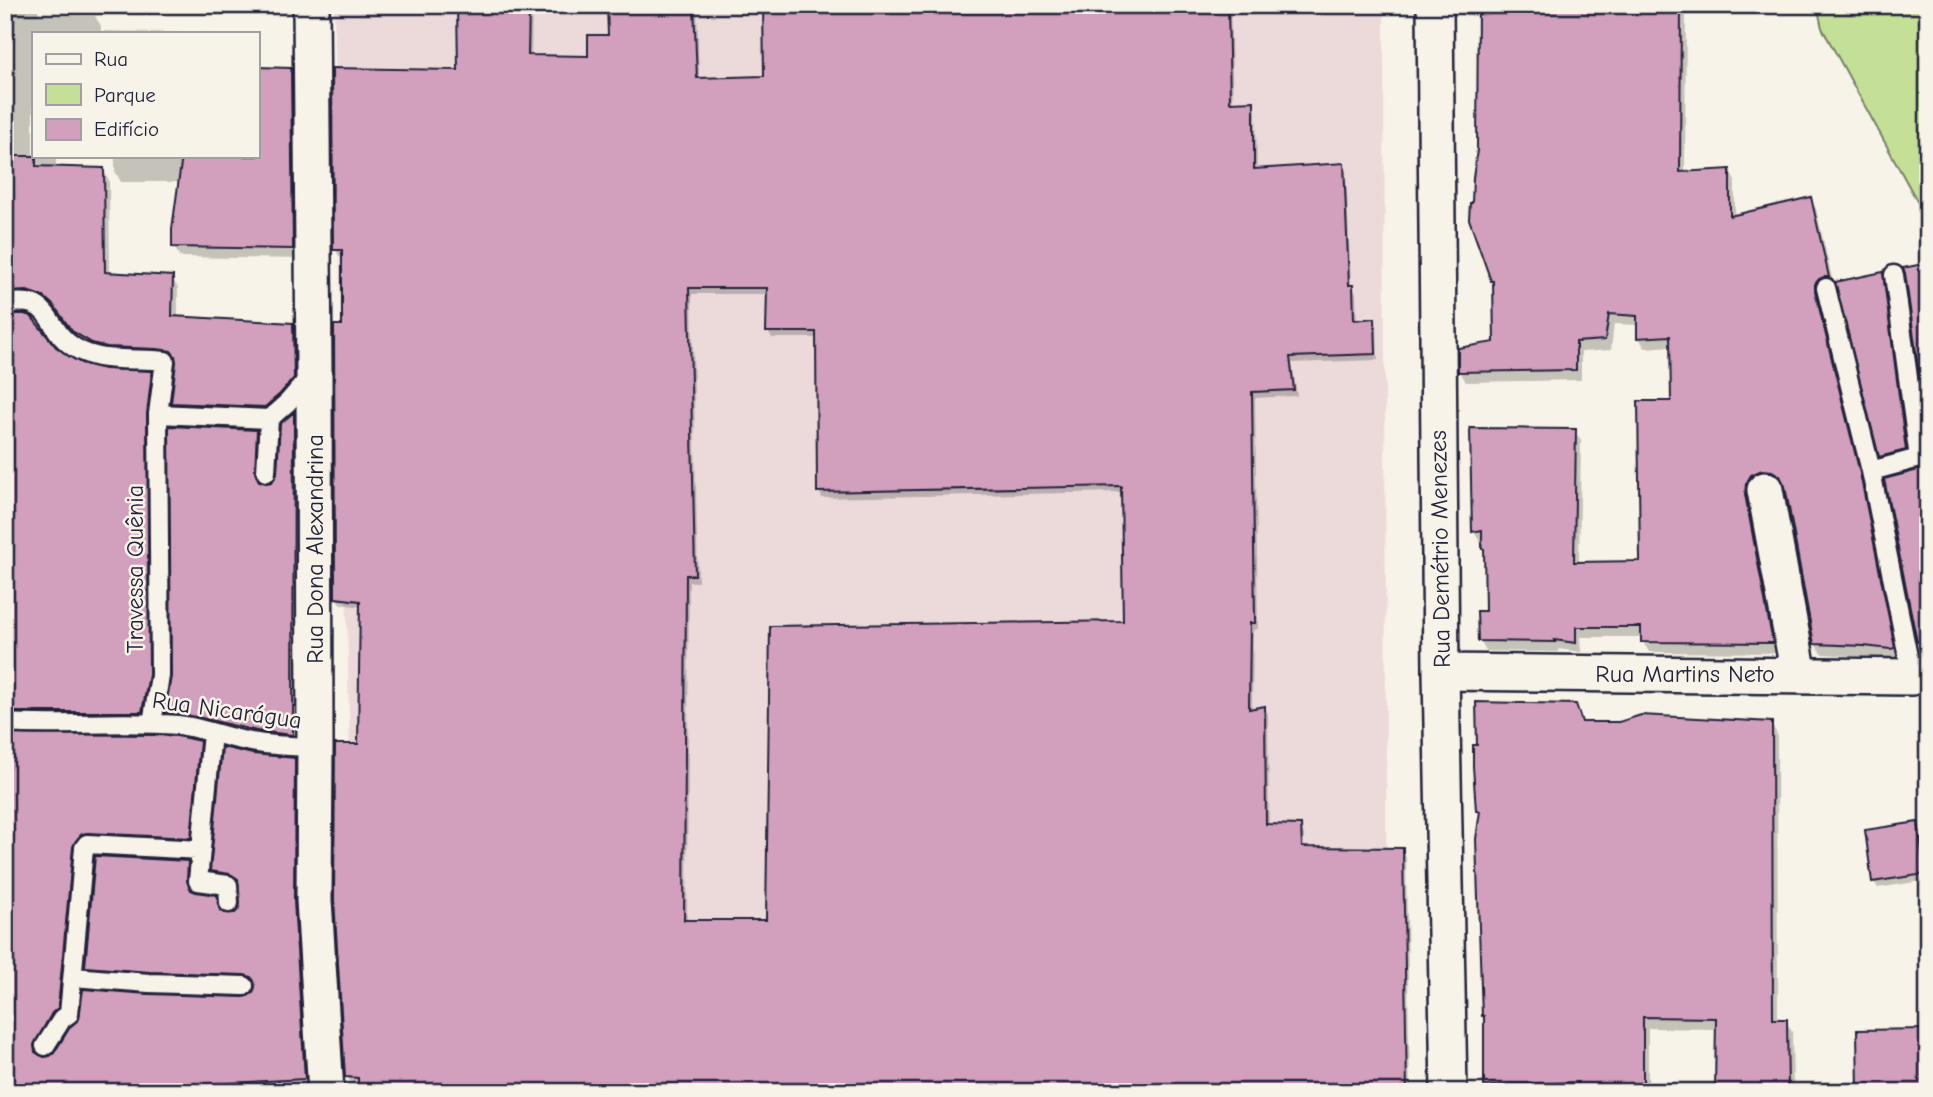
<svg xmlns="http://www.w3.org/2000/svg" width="1933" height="1097" font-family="'Comic Neue',sans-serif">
	<rect width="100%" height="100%" fill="#f7f3e8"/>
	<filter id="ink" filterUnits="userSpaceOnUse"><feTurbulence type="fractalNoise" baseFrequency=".0143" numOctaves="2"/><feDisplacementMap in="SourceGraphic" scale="14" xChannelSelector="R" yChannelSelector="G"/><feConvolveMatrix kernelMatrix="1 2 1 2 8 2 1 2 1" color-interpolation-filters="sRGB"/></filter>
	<g filter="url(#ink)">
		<!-- built -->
		<path fill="#ecdadb" d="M334,5H1384L1387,1092H357Z"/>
		<!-- green -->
		<path fill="#c4e097" stroke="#738169" stroke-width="2" d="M1817,5H1928V221L1822,28Z"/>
		<!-- shadow -->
		<path fill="#0003" fill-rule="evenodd" d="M5,5H37L39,15L95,16L101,26V31L215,33H33V156H56V168L103,170L109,180L110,274L172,278L178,288V318L292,325L299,335V389L271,417L179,413L173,403L178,362L164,359L114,357L80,341L62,317L50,306L5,305Z
			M458,5H532L531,57L589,58L609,36L608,5H697L699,79L766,78L765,5H1230L1233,104L1253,103L1256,110L1257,170L1343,165L1346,172L1351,286L1356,293L1357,321L1374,320L1377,327L1378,360L1292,363L1297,396L1255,398L1258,629L1253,630L1252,710L1265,708L1268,714L1269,826L1300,827L1304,834V849L1402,850L1406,857L1410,1092H360V1085L351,1083L347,1076L360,746L362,607L340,604L336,597L344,327V256H339L335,249L460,72ZM692,294H768V332L772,338H818L819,491L822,498L1123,492L1125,623L768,922L687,921L689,582H698Z
			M1480,5H1686L1685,173L1729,170L1735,181V217L1810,199L1816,209L1834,287L1820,295V303L1865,486L1899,659L1822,654L1815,644L1787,486L1780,481L1768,480L1777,653L1649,652L1643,642V637H1580L1581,652L1558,649L1559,652L1486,651L1480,641L1487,613L1486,553L1484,548V541L1480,542L1474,532L1472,430L1575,431L1581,441L1579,564L1642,563L1673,403L1672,346L1645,348L1639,338V325L1614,324L1611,350L1581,352V380L1466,382L1460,372L1495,343V286L1492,281L1474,204L1478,150Z
			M290,69L296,80L298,259L180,257L174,247L180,182H121L115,171V156H257Z
			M1882,274L1887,281L1910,457L1885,464L1881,456Z
			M5,316L75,363L104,371L151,373L157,384L154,687L148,722L5,725Z
			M294,415L298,423L297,743L172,721L167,712L256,432L261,440L259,483H273L279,474Z
			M1928,468V651L1925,652L1918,642Z
			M1575,705L1583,724L1771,723L1777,734L1778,1021H1786L1792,1032L1793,1086H1860L1928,1092H1489L1486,1086L1481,818L1477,811ZM1648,1028L1717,1029V1085H1648Z
			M5,736L199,742L205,753L196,848L88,844L63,1019L58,1024L39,1056L44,1059L244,999L255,994L257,987L251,985L93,977L87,966L187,862L194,873L192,892L216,897L222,907L224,915H235L240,910V886L218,881L212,871L253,756L294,759L300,770L310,1089L254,1092H5Z
			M1917,824L1921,831L1928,880L1878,888L1874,882L1867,832Z"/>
		<!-- building -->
		<path fill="#d2a0bd" stroke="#22223b" stroke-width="2" fill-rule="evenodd" d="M457,5H529L528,55L588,56V35H608L607,5H694L697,78L764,76L763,5H1228L1230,102L1254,101V169L1344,163L1349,285H1353L1354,320L1375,318L1376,354L1290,357L1294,390L1252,392L1255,623H1250L1249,709L1265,706L1266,824L1301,825L1302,847L1403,848L1407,1092H767V1090H687V1092H358V1078L345,1077L334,899L335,744H358L360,601L335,598L334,325H342V250H333L332,68L458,70ZM689,288H767L766,332H816L817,492L1121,486L1123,621L770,626L766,920H684L686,575H695Z
			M1478,5H1681L1680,172L1730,169V216L1811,197L1829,277H1824L1819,279L1815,284V291L1860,473L1895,648L1890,649L1864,646L1814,644L1785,486L1780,476L1772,471L1762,470L1751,475L1746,484L1745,494L1773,643L1641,642V627H1576V643L1554,640L1555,642L1478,641L1477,611H1485L1484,549H1482V530L1472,532L1470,428L1576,429L1574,562L1640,561L1638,401H1671L1670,336L1637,338V316L1609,314L1605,340L1576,342V370L1458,372V348L1494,342L1493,281H1491L1469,219L1470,203H1472L1473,178L1477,150Z
			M257,67L291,68L293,249L172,247V229L182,156H257Z
			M5,156H36V166L104,168L105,272L173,276L172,316L293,323L294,378L280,394L265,407L171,403L176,362L175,356L171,351L157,349L107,347L92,343L72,331L54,306L44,297L27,291L5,292Z
			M1928,263V438L1905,273L1903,268Z
			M1883,272L1906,450L1879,457L1835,282Z
			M5,314H24L31,316L56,347L81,363L105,369L152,371L147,414L149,675L142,712H5Z
			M294,412L293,735L257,731L197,717L165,713L171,676L169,426L257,430L255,472L259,481L266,483L272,482L277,473L280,424Z
			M1928,465V639L1917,642L1884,479L1922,469Z
			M1476,702L1576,704L1582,722H1619L1641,715L1772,722L1773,1019H1787L1788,1092H1715L1716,1018L1643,1017V1092H1578V1082L1484,1086V1016H1482L1476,839L1480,811H1476L1473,766V745H1477Z
			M5,734L156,735L177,736L200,741L191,838L88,833L82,834L75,842L73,847L58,1008L52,1013L34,1045L35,1052L44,1057L50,1056L54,1053L70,1027L79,1019L83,989L148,994L244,997L253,993L255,987L254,981L251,977L244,975L150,972L85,967L95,856L188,861L187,881L191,890L196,892L217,895L220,910L225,913H235L239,909L240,903L238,879L230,874L210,871L222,747L253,754L295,758L294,901L305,1079L55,1092H10V1048H5Z
			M1918,822L1925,874L1872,882L1865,830Z
			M1928,1029V1092H1858L1857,1030Z"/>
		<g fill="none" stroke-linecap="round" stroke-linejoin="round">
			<defs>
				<path id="lane" d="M1826,288L1871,471L1912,677
					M5,303C14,303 24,301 32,304C47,309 52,325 61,336C68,344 79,351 88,354C110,362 141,358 165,361L158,414L160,676L152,723
					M158,414L269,419
					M1871,471L1919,458L1894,275
					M266,472L269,419L288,402L312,374
					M5,723C62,727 120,720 178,725C200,727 223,737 246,741C269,746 292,746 315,747
					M212,733L198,881L228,885L229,903
					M73,977L149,983L244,986
					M45,1046L62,1019L69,1014L84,848L87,844L201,850"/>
				<path id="street" d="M311,5L314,371L315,747L314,900L326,1092
					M1435,5L1441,672L1449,1092
					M1765,490L1799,675
					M1441,672L1912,677L1928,672"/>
			</defs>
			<!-- lane casing -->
			<use href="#lane" stroke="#22223b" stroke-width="23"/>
			<!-- street casing -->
			<use href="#street" stroke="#22223b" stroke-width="40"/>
			<!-- lane -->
			<use href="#lane" stroke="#f7f3e8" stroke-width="18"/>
			<!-- street -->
			<use href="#street" stroke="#f7f3e8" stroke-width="35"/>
		</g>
	</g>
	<g text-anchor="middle" stroke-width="5" stroke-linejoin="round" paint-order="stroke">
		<!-- street labels -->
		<g font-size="24" fill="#22223b" stroke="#f7f3e8">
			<text transform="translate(315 549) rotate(-90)" y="8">Rua Dona Alexandrina</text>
			<text transform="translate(1440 549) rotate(-91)" y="8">Rua Demétrio Menezes</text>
			<text transform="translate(135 569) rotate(-90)" y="8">Travessa Quênia</text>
			<text x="1685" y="682">Rua Martins Neto</text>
			<text transform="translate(227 710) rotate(8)" y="8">Rua Nicarágua</text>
		</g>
	</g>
	<!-- margin -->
	<rect width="1933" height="1097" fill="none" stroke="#f7f3e8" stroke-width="28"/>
	<rect x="14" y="14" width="1905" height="1069" fill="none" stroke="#22223b" stroke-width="2.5" filter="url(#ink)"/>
	<!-- legend -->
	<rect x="32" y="32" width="228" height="126" fill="#f7f3e8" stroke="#a29fa3" stroke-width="2"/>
	<rect x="46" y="54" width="35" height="10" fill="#f7f3e8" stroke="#a29fa3" stroke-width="2"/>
	<text x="94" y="66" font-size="21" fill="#22223b">Rua</text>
	<rect x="46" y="84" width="35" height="21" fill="#c4e097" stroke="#a29fa3" stroke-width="2"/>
	<text x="94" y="102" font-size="21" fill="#22223b">Parque</text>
	<rect x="46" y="119" width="35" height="21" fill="#d2a0bd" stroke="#a29fa3" stroke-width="2"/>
	<text x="94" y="136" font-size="21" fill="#22223b">Edifício</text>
</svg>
